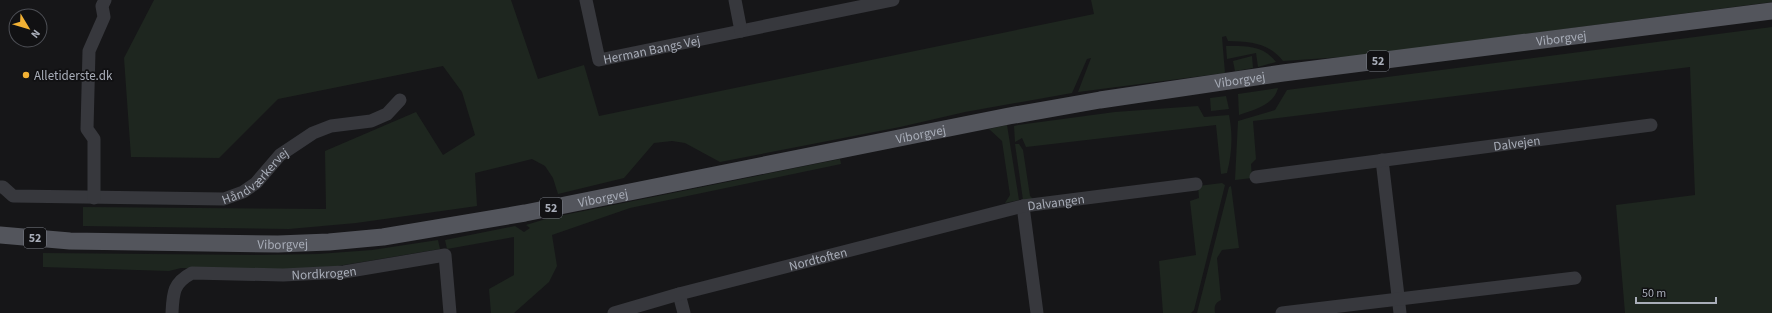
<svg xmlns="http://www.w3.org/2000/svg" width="1772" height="313" font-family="'Source Sans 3',sans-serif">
	<rect width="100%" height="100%" fill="#161618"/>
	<!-- green -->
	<path fill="#1e261f" d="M154,0H511L538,79L584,65L599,116L1094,14L1091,0H1772V2L1357,56L1283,61C1268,42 1250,42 1228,41L1226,36L1222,37L1225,73L1078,92L1091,58L1087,59L1072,93L965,112L900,127L720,162L685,143L672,141L654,143L624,178L558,194L553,178L545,166L532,159L475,173L477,206L356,223L289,229L83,226V207L326,209L325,151L416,112L443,155L475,135L462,92L443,66L278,99L219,158L131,157L124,58Z
		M1772,27V313H1625L1616,205L1695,195L1690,67L1253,121L1256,159L1251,164L1252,178L1235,180L1238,121L1275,110L1287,90Z
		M1226,46C1246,46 1263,45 1276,62L1258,67L1256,53L1227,59Z
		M1252,56L1253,68L1235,71L1233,61Z
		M1278,88C1274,105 1254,110 1239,115L1238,94Z
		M1226,96L1229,109L1211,111L1210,98Z
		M1198,106L1204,117L1229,115C1233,135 1232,153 1227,173L1221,174L1216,125L1026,147L1022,138L1015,142L1014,126L1018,125L1115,112Z
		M1007,125L1019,200L1005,203L1010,195L1002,141L989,129Z
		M1015,144H1019L1023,150L1030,196L1033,199L1023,200Z
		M840,159L841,164L630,208L552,235L557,266L549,282L514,313H491L489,289L514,275V237L447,249L445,240L515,226L524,232L530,228L526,225L549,218Z
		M1222,183L1225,185L1224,189L1194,310L1191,313H1163L1159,261L1196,255L1190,201L1199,198L1198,186Z
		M1231,186L1239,248L1222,250L1217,258L1221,300C1215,303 1214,306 1215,313H1197L1229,187Z
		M438,240L440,249L338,266L294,270L181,268L169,271L43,267V253L259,255L318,254L372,250Z"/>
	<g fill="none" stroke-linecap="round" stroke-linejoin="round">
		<!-- minor -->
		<g stroke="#37383d" stroke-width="13">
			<path id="s1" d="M586,0L599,60L893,0"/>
			<path d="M735,0L741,31"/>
			<path d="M1382,160L1400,313"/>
			<path id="s2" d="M1256,177L1651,125"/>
			<path id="s3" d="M0,187H3L13,196L224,199L243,192L256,183L280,155L313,133L331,126L371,121L387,114L400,100"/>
			<path d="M94,198V139L87,129L89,51L104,17L102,6L105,0"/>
			<path d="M1023,206L1037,313"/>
			<path d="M679,294L684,313"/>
			<path id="s4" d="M172,313C173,293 173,283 192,273L283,275L344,272L445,255L450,313"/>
			<path id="s5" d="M614,313L679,294L1023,206L1196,184"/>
			<path d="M1282,313L1575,278"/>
		</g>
		<!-- major -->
		<path stroke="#53555c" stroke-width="17" id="s6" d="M0,235L70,241L278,244L329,242L383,237L525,213L1009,116L1100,100L1283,73L1772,11"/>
	</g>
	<!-- markers -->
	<circle fill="#f2b134" stroke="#111113" stroke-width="1.5" cx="26" cy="75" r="4"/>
	<g text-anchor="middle" stroke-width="3.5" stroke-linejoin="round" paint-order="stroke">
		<!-- shield labels -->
		<g fill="#111113" stroke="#7b7e86" stroke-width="1">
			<rect x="1367" y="51" width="22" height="20" rx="3"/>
			<rect x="540" y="198" width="22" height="20" rx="3"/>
			<rect x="24" y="228" width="22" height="20" rx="3"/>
		</g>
		<g font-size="12" font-weight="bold" fill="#a8adb8">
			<text x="1378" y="65">52</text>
			<text x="551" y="212">52</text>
			<text x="35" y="242">52</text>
		</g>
		<!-- street labels -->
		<g font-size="13" fill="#a8adb8" stroke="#111113">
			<text dy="5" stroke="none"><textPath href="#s6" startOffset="1579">Viborgvej</textPath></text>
			<text dy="5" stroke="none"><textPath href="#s1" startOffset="115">Herman Bangs Vej</textPath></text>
			<text dy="5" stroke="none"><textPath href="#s6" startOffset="1255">Viborgvej</textPath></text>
			<text dy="5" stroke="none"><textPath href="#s6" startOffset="931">Viborgvej</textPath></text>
			<text dy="5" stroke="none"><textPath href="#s2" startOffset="263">Dalvejen</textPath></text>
			<text dy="5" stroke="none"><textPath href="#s3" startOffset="267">Håndværkervej</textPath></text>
			<text dy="5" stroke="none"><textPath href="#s6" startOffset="607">Viborgvej</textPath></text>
			<text dy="5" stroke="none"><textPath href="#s5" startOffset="456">Dalvangen</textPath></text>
			<text dy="5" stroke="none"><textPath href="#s6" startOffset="283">Viborgvej</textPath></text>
			<text dy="5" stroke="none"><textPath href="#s5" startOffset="211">Nordtoften</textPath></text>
			<text dy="5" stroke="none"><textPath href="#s4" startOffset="180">Nordkrogen</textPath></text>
		</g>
		<!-- poi labels -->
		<g font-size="13" fill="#a8adb8" stroke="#111113" text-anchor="start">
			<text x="34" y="80">Alletiderste.dk</text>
		</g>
	</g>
	<!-- north arrow -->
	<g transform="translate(28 28) rotate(128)"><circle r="19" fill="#111113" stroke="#4d4f55"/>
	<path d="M0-3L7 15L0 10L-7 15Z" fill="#f2b134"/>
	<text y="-6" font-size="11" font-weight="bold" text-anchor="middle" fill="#a8adb8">N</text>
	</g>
	<!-- scale -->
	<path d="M1636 297v6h80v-6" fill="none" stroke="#a8adb8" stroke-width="2"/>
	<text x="1642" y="297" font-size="12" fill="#a8adb8" stroke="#111113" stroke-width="3" paint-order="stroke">50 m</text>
</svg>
